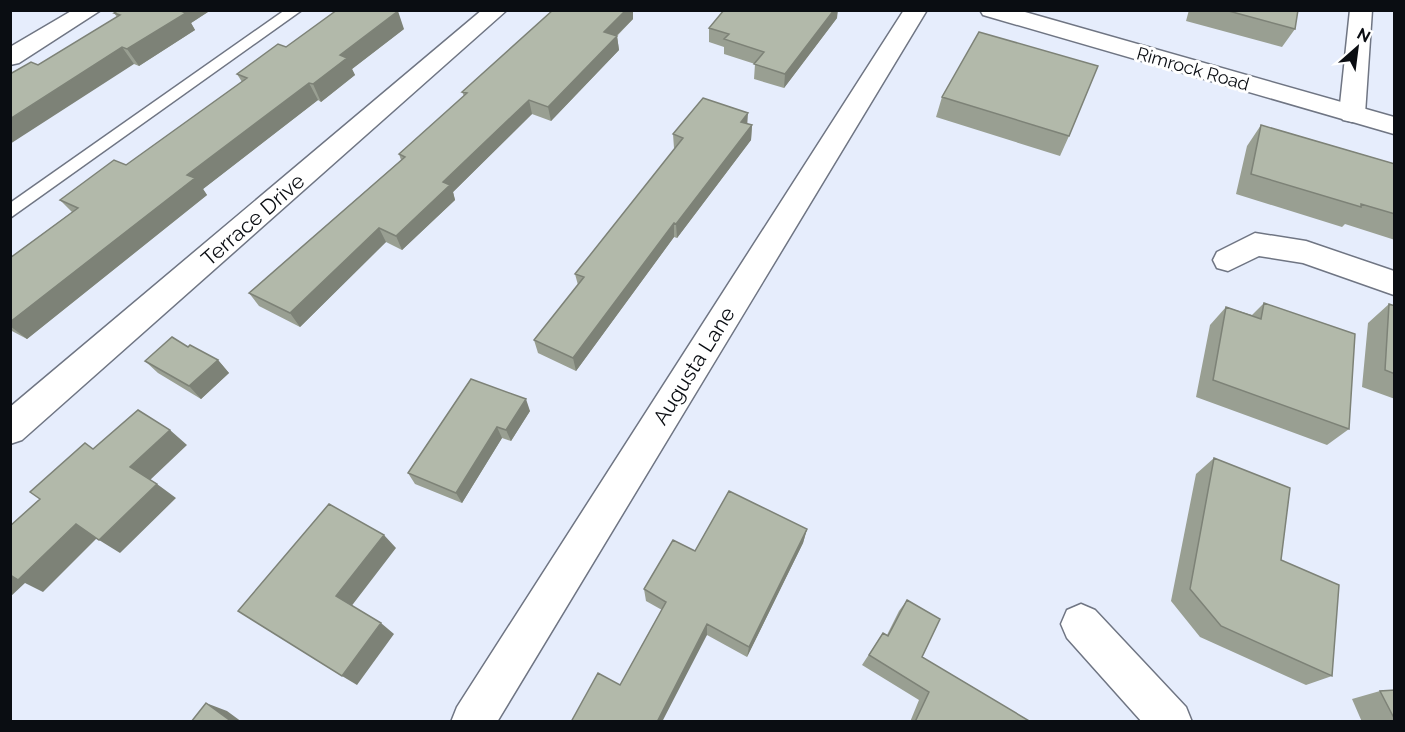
<svg xmlns="http://www.w3.org/2000/svg" width="1405" height="732" font-family="Raleway,sans-serif">
	<rect width="100%" height="100%" fill="#e6edfc"/>
	<g fill="none" stroke-linecap="round" stroke-linejoin="round">
		<defs>
			<path id="lane" d="M285,10H302L10,218V203Z"/>
			<path id="street" d="M73,10H101L19,63L10,65V47Z
				M482,10H507L22,440L10,444V407Z
				M904,10H927L497,722H451L457,707Z
				M1350,10H1372L1365,114L1361,120L1352,122L1343,120L1339,114Z
				M1255,233L1306,241L1394,271V295L1303,263L1259,256L1228,271L1217,268L1213,260L1217,252Z
				M1081,604L1095,610L1186,707L1192,722H1142L1067,638L1061,624L1067,610Z"/>
			<path id="secondary" d="M980,10H1018L1394,117V134L983,15Z"/>
		</defs>
		<!-- lane casing -->
		<use href="#lane" stroke="#6f7583" stroke-width="3"/>
		<!-- street casing -->
		<use href="#street" stroke="#6f7583" stroke-width="3"/>
		<!-- secondary casing -->
		<use href="#secondary" stroke="#6f7583" stroke-width="3"/>
		<!-- lane -->
		<use href="#lane" fill="#fff" fill-rule="evenodd"/>
		<!-- street -->
		<use href="#street" fill="#fff" fill-rule="evenodd"/>
		<!-- secondary -->
		<use href="#secondary" fill="#fff" fill-rule="evenodd"/>
	</g>
	<!-- wall -->
	<path fill="#999f92" d="M119,10H211L191,23L195,30L139,66L134,64L38,65L117,17L114,13Z
		M553,10H633V19L617,36L619,50L551,121L532,114L453,192L455,200L402,250L386,242L300,327L259,306L249,293L401,160L399,154L464,96L462,92Z
		M1189,10H1298L1295,29L1282,47L1186,21Z
		M837,18L784,88L754,79L755,64L724,54V47L709,42V28Z
		M404,29L352,69L355,75L321,102L318,100L203,189L207,195L27,339L10,330V258L72,212L60,200L126,165L242,82L237,74L286,47Z
		M942,97L1069,136L1060,156L936,117Z
		M747,124L752,125L751,140L677,238L674,237L576,371L538,353L534,340L578,285L575,274L675,149L674,148L673,134Z
		M1261,125L1395,164V240L1345,224L1342,227L1236,194L1247,146Z
		M1264,303L1349,429L1327,445L1196,397L1210,325L1226,307L1252,315Z
		M1389,304L1395,306V399L1362,387L1368,323Z
		M188,347L218,360L229,373L201,399L158,373L145,361Z
		M471,379L530,411L511,441L502,438L462,503L415,484L408,473Z
		M1214,458L1281,560L1332,676L1306,685L1200,637L1171,601L1196,474Z
		M807,529L803,543L747,657L707,635L620,685L662,610L646,601L644,589L695,551Z
		M907,600L922,657L1031,722H910L919,700L862,665L883,633L887,635L899,611Z
		M1395,690V722H1362L1352,699L1380,691Z"/>
	<!-- shaded-wall -->
	<path fill="#7d8277" d="M177,10H211L191,23L195,30L139,66L127,49Z
		M626,10H633V19L606,46L604,32Z
		M834,10H838L837,18L784,88L785,74Z
		M398,11L404,29L352,69L355,75L321,102L313,84L340,55Z
		M617,36L619,50L551,121L548,107Z
		M122,47L134,64L10,144V119Z
		M309,83L318,100L203,189L207,195L27,339L10,326V322L187,175Z
		M529,100L532,114L453,192L455,200L402,250L396,236L443,182Z
		M748,113L747,128L741,122Z
		M752,125L751,140L677,238L676,224Z
		M674,223V237L576,371L573,358Z
		M379,228L386,242L300,327L290,313Z
		M218,360L229,373L201,399L189,386Z
		M526,399L530,411L511,441L506,430Z
		M497,427L502,438L462,503L456,493Z
		M170,430L187,445L149,481L130,467Z
		M157,484L176,498L120,553L99,540Z
		M76,524L98,537L43,592L25,583L10,597V573Z
		M807,529L803,543L747,657L749,647Z
		M384,535L396,548L350,608L336,596Z
		M381,623L394,634L357,685L342,676Z
		M707,624V635L662,722H657Z
		M206,703L227,711L242,722H232Z"/>
	<!-- building -->
	<path fill="#b2b9aa" stroke="#7d8277" stroke-width="1.5" d="M119,10H178L186,13L127,49L122,47L10,119V74L31,62L38,65L120,15L114,13Z
		M337,10H395L398,11L340,55L347,58L313,84L309,83L187,175L195,178L10,322V258L78,208L60,200L114,160L126,165L247,78L237,74L278,44L286,47Z
		M553,10H626L604,32L617,36L548,107L529,100L443,182L450,185L396,236L379,228L290,313L249,293L405,157L399,154L467,93L462,92Z
		M724,10H834L785,74L754,64L764,52L724,39L729,34L709,28Z
		M1225,10H1298L1295,29Z
		M979,32L1098,66L1069,136L942,97Z
		M703,98L748,113L741,122L752,125L676,224L674,223L573,358L534,340L584,277L575,274L683,138L673,134Z
		M1261,125L1395,164V214L1361,204V207L1251,174Z
		M1264,303L1355,334L1349,429L1213,380L1226,307L1261,319Z
		M1389,304L1395,306V374L1385,370Z
		M172,337L188,347L190,345L218,360L189,386L145,361Z
		M471,379L526,399L506,430L497,427L456,493L408,473Z
		M138,410L170,430L130,467L157,484L99,540L76,524L18,580L10,575V526L40,499L30,492L85,443L93,449Z
		M1214,458L1290,488L1281,560L1339,585L1332,676L1221,626L1190,589Z
		M729,491L807,529L749,647L707,624L657,722H571L598,673L620,685L666,602L644,589L673,540L695,551Z
		M329,504L384,535L336,596L381,623L342,676L238,611Z
		M907,600L940,619L922,657L1031,722H915L929,692L869,655L883,633L888,636Z
		M1395,690V720L1380,691Z
		M206,703L232,722H191Z"/>
	<g text-anchor="middle" stroke-width="6" stroke-linejoin="round" paint-order="stroke">
		<!-- far-street labels -->
		<g font-size="18" fill="#0a0d12" stroke="#fff">
			<text transform="translate(1193 69) rotate(16)" y="6">Rimrock Road</text>
		</g>
		<!-- street labels -->
		<g font-size="21" fill="#0a0d12" stroke="#fff">
			<text transform="translate(253 220) rotate(-41)" y="7">Terrace Drive</text>
			<text transform="translate(694 366) rotate(-58)" y="7">Augusta Lane</text>
		</g>
	</g>
	<!-- border -->
	<rect width="1405" height="732" fill="none" stroke="#0a0d12" stroke-width="24"/>
	<!-- north arrow -->
	<g transform="translate(1357 48) rotate(28)" stroke="#ffffff" stroke-width="4.5" paint-order="stroke">
	<path d="M0-4.5L10 22L0 15L-10 22Z" fill="#0a0d12"/>
	<text y="-9" font-size="16" font-weight="bold" text-anchor="middle" fill="#0a0d12">N</text>
	</g>
</svg>
